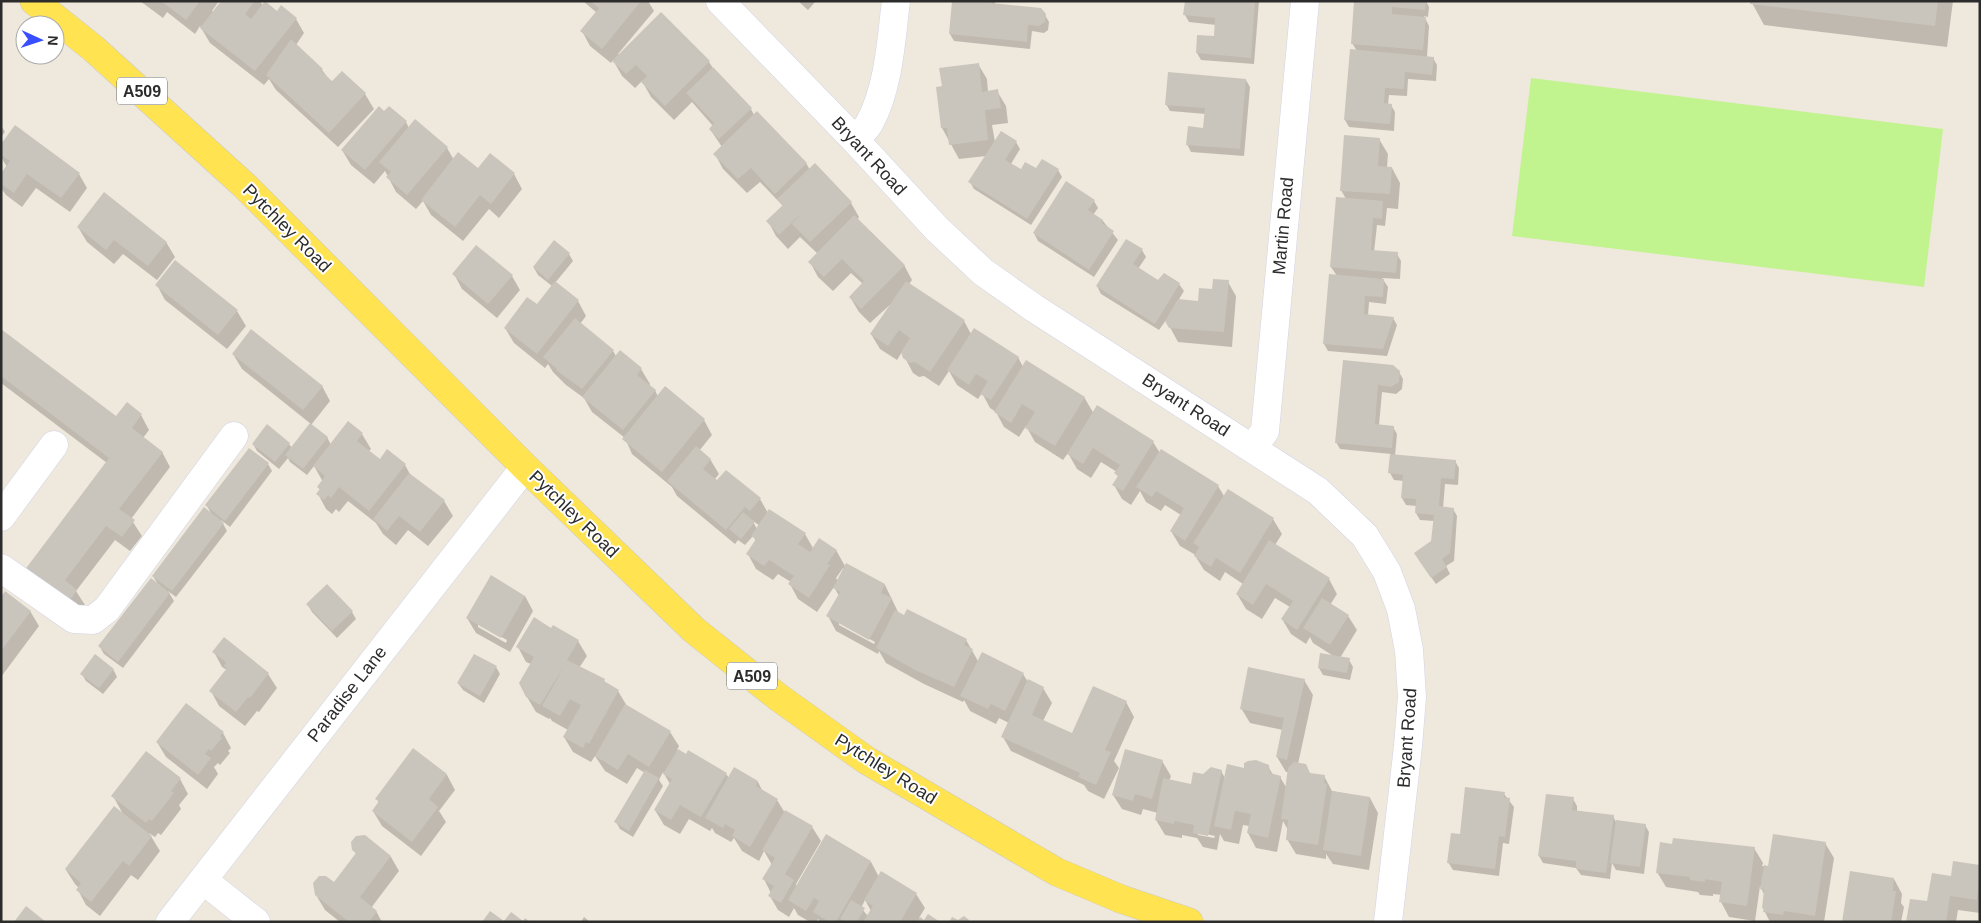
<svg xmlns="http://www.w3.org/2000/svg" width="1981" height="923" font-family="Helvetica,sans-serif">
	<rect width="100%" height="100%" fill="#efe8dc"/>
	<!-- pitch -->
	<path fill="#c1f38e" d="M1531,78L1943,129L1924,287L1512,236Z"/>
	<!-- shadow -->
	<path fill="#0003" fill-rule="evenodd" d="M140,1H219L212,11L214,12L222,1H260L263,6L296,19L304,33L296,45L322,70L332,83L342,73L365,94L374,109L338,147L276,90L269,79L264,85L210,43L200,26L195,34L167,12L163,18Z
		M583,1H648L654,11L618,54L619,55L661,13L709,62L714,70L751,109L754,115L806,163L810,170L851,203L859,217L857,220L904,265L912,280L909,284L964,321L971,334L1018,357L1023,367L1084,397L1094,414L1153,442L1160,453L1161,450L1218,486L1224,496L1228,491L1273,519L1282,534L1275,545L1329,579L1337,594L1330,605L1348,616L1357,630L1340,658L1349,660L1353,667L1350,680L1323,675L1319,668L1335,657L1313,643L1310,637L1306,644L1291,634L1282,619L1290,607L1275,598L1262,619L1246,609L1237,594L1243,584L1225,572L1220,581L1204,570L1194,554L1180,546L1171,531L1181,515L1165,505L1161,511L1146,502L1140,491L1131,505L1122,499L1114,485L1118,477L1117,472L1101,462L1091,478L1077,469L1068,453L1063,460L1035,442L1026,426L1019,437L1004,427L996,412L990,408L982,393L978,399L957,385L949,371L939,386L924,376L919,377L913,373L902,352L897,360L880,349L871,334L892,303L870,323L859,312L850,297L863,284L851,273L833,291L818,277L810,262L818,254L800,237L788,249L776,236L768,221L783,206L760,182L747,193L723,169L715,154L722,147L710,129L713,126L692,102L674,120L651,97L642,81L635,88L622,76L613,60L611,63L590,46L582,31L597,13Z
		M798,1H816L808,10Z
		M953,1H995V4L1045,15L1049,22L1048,30L1044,33L1032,31L1030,49L954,41L950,34Z
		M1186,1H1259L1254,64L1201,60L1197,53L1215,38L1216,25L1189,22L1185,15Z
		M1355,1H1426L1429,7L1428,17L1424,16L1429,26L1427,57L1433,58L1437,65L1436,81L1408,79L1407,96L1389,95L1388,104L1391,105L1395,112L1394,131L1349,127L1345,120L1357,51L1352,43Z
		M1751,1H1953L1947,47L1764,25Z
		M978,64L987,79L988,92L997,91L1006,106L1008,123L992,125L995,142H1016L1020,149L1011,164L1021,171L1058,170L1062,177L1031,225L974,189L970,182L986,156L959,159L942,128L943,87Z
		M1246,80L1250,87L1244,156L1191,152L1187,144L1204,129L1206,114L1170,111L1166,104Z
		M389,107L406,122L409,128L447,148L454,160L478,170L514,174L522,189L499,218L489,209L463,241L431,215L423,201L416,209L396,192L385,171L374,184L351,165L342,150Z
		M1,125L5,132L1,137Z
		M1379,139L1388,154L1387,167L1392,168L1400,183L1398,209L1387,208L1385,226L1377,225L1374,252L1397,254L1401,261L1400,279L1382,278L1388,287L1386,304L1369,302L1368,316L1393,318L1397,325L1387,356L1328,351L1324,344L1330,276H1337L1331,267L1346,199L1341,190Z
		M1,146L79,174L87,188L70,212L36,188L22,207L6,195L1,188V175L7,167L1,157Z
		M1094,201L1098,208L1093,215L1103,221L1118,240L1094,277L1038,241L1034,233Z
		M78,227L166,242L175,257L157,280L123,254L114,264L87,242Z
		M1142,250L1146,257L1138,269L1159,282L1164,274L1179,284L1184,291L1178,301L1199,302L1213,290L1228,282L1236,296L1232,347L1178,342L1166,320L1159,330L1101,294L1097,286Z
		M569,254L573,261L555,283L578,301L586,316L580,324L613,351L616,356L641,369L650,384L649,386L655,390L658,397L704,420L712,435L699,451L710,459L719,474L714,480L760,499L768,513L805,534L813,548L836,550L845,566L846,565L885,585L899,614L966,640L978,661L1023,674L1028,682L1043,688L1052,703L1043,721L1072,735L1126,702L1134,717L1114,761L1119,768L1104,799L1088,791L1084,785L1011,751L1003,737L1009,723L999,718L996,724L970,711L964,700L963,702L924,684L886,663L879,651L878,654L836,631L828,616L839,596L834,587L817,612L798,599L790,584L791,582L778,574L773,580L756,569L748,554L756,541L753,536L745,545L738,540L735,544L677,496L672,487L632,454L625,438L592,412L584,398L566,385L553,372L548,364L545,368L514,343L505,328L537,306L552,286L538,275L534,268ZM752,520L760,526L757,529ZM843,568L844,569L838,581L836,578ZM839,622L875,642L874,644L839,625Z
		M454,274L512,276L520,290L497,318L462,289Z
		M157,285L237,311L246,326L227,349L165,300Z
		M1,331L116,418L141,415L149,430L143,438L162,452L170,467L131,519L142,536L130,551L115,540L76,591L85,605L76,617L34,585L107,463L1,383Z
		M233,354L322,386L330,401L311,425L327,437L331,445L362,434L371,449L368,452L380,461L388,451L405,465L411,476L444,501L453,516L428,546L408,530L396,545L383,534L376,523L348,501L339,512L336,509L332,514L326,509L318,494L320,490L318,487L323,482L314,466L307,475L290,462L288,458L279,469L257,451L253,444H289L292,448L311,424L242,369Z
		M1344,361L1399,372L1403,379L1402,389L1396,394L1382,392L1379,425L1393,427L1397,434L1395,456L1455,461L1459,468L1458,485L1445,484L1443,508L1453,509L1457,516L1454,561L1446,566L1450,574L1436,584L1419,560L1432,541L1434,521L1420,520L1416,513L1417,506L1406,505L1402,498L1404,481L1394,480L1390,473L1391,454L1340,449L1336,442Z
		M268,464L272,471L230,527L221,520L227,531L176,597L168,591L174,601L123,668L104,654L100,647L159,586L153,576L212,515L207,506Z
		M525,596L533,611L510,652L476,633L467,618ZM478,624L507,640L506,643L478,627Z
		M1,599L30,611L39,626L1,677Z
		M308,605L352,612L356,619L337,638L312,612Z
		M552,629L578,641L587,656L579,668L604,680L606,684L618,691L627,706L670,732L679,746L677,750L726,774L729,778L734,769L758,782L763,792L777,800L785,813L812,827L821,841L796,884L797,887L871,862L879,877L916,894L925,908L919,918L925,921L937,922H820L818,919L816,922H810L798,915L794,908L789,917L778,910L770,896L771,893L764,879L772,865L764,851L759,861L742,851L734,838L731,842L715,833L712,828L710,831L689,819L680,834L664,825L655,810L670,784L663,772L659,780L663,786L633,837L620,829L616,822L645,773L637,768L627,784L605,771L595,756L591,762L573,752L564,737L568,730L552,721L550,718L549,719L536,712L527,697L531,664L526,662L518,647ZM865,900L871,911L868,916L861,908Z
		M214,652L268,674L277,688L259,712L257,711L245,726L219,706L211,691L227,670L222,667Z
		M496,667L500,674L484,703L463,690L458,683Z
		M113,669L117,677L103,694L86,681L82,674Z
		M1304,680L1313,695L1298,764L1310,774L1324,776L1332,791L1370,798L1378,813L1369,870L1333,864L1326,854V859L1296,854L1287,839L1288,830L1283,821L1277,852L1256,848L1248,833L1249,826L1243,825L1239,844L1224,841L1220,834L1217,850L1203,847L1197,838L1182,835V838L1165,835L1156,820L1158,813L1143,809L1141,815L1122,809L1113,795L1162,761L1171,776L1169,781L1192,785L1204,775L1221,771L1225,778L1245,769L1268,766L1273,775L1280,777L1286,787L1289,772H1286L1277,757L1283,730L1250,723L1241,708ZM1198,832L1215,836L1214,838L1198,835Z
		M223,733L231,748L228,751L230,753L220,765L218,763L214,767L218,774L207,789L166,757L157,742Z
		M413,750L447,775L455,790L439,811L446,822L421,856L382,826L373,811L379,803L377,799Z
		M180,779L188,794L179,805L181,809L161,835L158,833L155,837L149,833L160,851L138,880L131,875L100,916L86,905L78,890L79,888L75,884L66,870L123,814L113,796Z
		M1504,794L1514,807L1509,844L1503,843L1499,876L1453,870L1448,862L1461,835Z
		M1573,799L1577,806V812L1613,816L1616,822L1645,825L1649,832L1644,874L1616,870L1612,863L1610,879L1581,875L1576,868L1543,863L1539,856Z
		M364,837L391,857L399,871L371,908L376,911L382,922H340L325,910L316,895L334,884L356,854L353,849Z
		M1825,843L1834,858L1824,922H1770L1763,908L1765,896L1760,886L1755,921L1729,917L1721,902L1722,895L1713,894V896L1700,895L1698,892L1666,887L1657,872L1754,848L1763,863L1762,866L1769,867Z
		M1980,867V913L1958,910L1956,922H1908L1928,903L1953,877Z
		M1894,879L1902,894L1901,903L1904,907L1901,922H1843Z
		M584,917L590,922H581Z"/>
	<!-- building -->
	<path fill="#cac5bc" d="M161,1H200L186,20Z
		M221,1H255L245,14L251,19L265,1L277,11L281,5L297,18L255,71L200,28Z
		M590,1H641L602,49L580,31L599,8Z
		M952,1H991V3L1041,8L1046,14L1045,22L1039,26L1028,25L1027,42L949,34Z
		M1185,1H1255L1251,58L1196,53L1197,35L1214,36L1215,18L1183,15Z
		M1354,1H1426L1425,10L1392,7V14L1426,17L1423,50L1351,44Z
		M1750,1H1938L1935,26L1750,4Z
		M661,12L710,61L665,106L641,82L647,76L636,65L626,74L612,61Z
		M291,39L323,69L321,71L332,81L342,71L366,93L329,133L266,75Z
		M1350,49L1434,57L1432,75L1405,72L1404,89L1385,88L1384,103L1392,104L1390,124L1344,120Z
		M979,63L982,92L998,89L1001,108L985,110L988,140L949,145L947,128H941L936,87L942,86L939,68Z
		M713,67L752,108L719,139L709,129L714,123L686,93Z
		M1168,72L1246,79L1240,149L1186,145L1188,126L1203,128L1205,108L1165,105Z
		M379,106L384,111L389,106L407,121L365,170L341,150Z
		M757,111L807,163L775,194L751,168L738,179L713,154Z
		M415,119L448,147L407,195L386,177L391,172L379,162Z
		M15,125L80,173L61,198L27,174L14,193L1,184V173L10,161L1,155V144Z
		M1001,131L1017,141L1005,160L1021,169L1025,162L1036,168L1042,159L1059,169L1027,219L968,182Z
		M1344,135L1380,138L1378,166L1392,167L1390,194L1340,191Z
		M458,152L478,168L490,153L515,173L491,204L480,195L455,227L421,200Z
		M815,163L852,202L810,242L792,224L803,212L779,235L766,221L783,205L777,199Z
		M1066,181L1095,200L1088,210L1103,220L1102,223L1114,231L1089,270L1033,233Z
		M104,192L167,242L148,266L114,240L106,250L77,227Z
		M1336,197L1383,201L1382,219L1373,218L1371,250L1398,252L1396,273L1330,267Z
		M854,215L905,265L861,309L849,297L864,281L842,259L824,277L808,262Z
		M1126,239L1143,249L1133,264L1158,280L1164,273L1180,283L1155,324L1096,286Z
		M554,240L570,253L548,280L533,267Z
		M476,245L513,275L488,304L452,274Z
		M175,260L238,310L218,335L155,285Z
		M1329,274L1384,279L1383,297L1365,296L1364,314L1394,317L1383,349L1323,344Z
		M1213,279L1229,280L1224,332L1169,328L1165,321L1178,299L1198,301L1199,288L1212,289Z
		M555,281L579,300L537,354L504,328L527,297L537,304Z
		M906,281L965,320L930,372L915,362L910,363L903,358L901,352L910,338L899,330L888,346L870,334Z
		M575,318L614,350L582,389L556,370L557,369L543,357Z
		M974,328L1019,357L991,400L980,394L988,381L976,374L969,385L947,370Z
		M1,329L116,416L127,402L142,414L132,428L163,452L119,509L135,520L122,537L106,526L65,580L77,590L68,603L24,571L109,458L1,376Z
		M251,329L323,386L303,410L232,354Z
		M620,350L642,368L637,375L656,390L623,430L582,397Z
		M1026,360L1085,397L1055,446L1025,428L1035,412L1022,404L1011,423L994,412Z
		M1343,360L1393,365L1400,371L1399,382L1391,387L1378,385L1375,424L1394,426L1392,448L1335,443Z
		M665,386L705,419L662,472L622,439Z
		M1097,405L1154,441L1123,491L1112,485L1118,476L1114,473L1120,465L1093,448L1083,464L1067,454Z
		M348,421L363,433L357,441L380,459L387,449L406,464L369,511L339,487L331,498L328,495L324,500L316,494L320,489L317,487L325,476L313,466Z
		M310,423L328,437L303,469L285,455Z
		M267,424L290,443L275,462L252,444Z
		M696,446L711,459L703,469L717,480L726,470L761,498L750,511L745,507L726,530L667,481Z
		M249,448L269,463L225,521L205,505Z
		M1161,449L1219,485L1185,541L1170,531L1184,508L1156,491L1152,497L1136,487Z
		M1390,454L1456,460L1454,479L1441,478L1439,506L1454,508L1450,553L1442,559L1447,567L1431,578L1414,553L1431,541L1434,515L1415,513L1416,499L1401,498L1403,475L1388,473Z
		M409,473L445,500L420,532L399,516L387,531L373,519Z
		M1228,489L1274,518L1240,573L1216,558L1211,567L1194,556L1199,547L1193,543Z
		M204,507L224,523L172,591L152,576Z
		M769,509L806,533L798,544L810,552L819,538L837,550L827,564L830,565L809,598L788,584L794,576L769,560L764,566L746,554L756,539L751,536Z
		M743,512L755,522L741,539L729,529Z
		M1269,540L1330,578L1297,630L1281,619L1293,601L1266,584L1253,605L1236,594Z
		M846,563L885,584L881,593L892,598L869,640L826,616L840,592L833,588Z
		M491,575L525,596L501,638L466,618Z
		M151,578L170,593L118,662L98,646Z
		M327,584L353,611L332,631L306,604Z
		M5,591L31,611L1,651V597Z
		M1322,598L1349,615L1330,645L1303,628Z
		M907,609L967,639L964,645L973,649L954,687L915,670L876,648L895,610L904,615Z
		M534,617L551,628L553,625L579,640L567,660L605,679L604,681L619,690L589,744L586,742L583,748L563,737L581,705L570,699L560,716L542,706L565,665L540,705L526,697L519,683L534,657L516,647Z
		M224,637L269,673L250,698L248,697L236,712L209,691L227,668L224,666L226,662L212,652Z
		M982,652L1024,673L1005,711L991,704L988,709L960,696Z
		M1320,653L1350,658L1347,673L1318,668Z
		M95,654L114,669L99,688L80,674Z
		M474,654L497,666L480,696L457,683Z
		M1248,667L1305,679L1287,760L1276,757L1284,718L1240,709Z
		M1028,679L1044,687L1032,715L1072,733L1093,686L1127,701L1105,750L1111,752L1096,785L1078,777L1080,773L1001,737Z
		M186,703L224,732L220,736L222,738L211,751L209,749L205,754L211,758L198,775L156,742Z
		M625,704L671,731L649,767L628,754L618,770L595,756Z
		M413,748L447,774L429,799L438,807L412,842L372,811L379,801L375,799Z
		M678,749L686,754L688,750L727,773L701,817L680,805L671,820L654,810L672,779L663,774Z
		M1125,749L1163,760L1152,799L1135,794L1133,801L1112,795Z
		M146,751L181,778L171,791L174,793L152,821L149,819L146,823L111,796Z
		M1256,760L1269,765L1270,773L1281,776L1268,838L1247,833L1251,814L1235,811L1231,830L1214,826L1227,764L1244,768V763L1248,761Z
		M1294,762L1306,764L1310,773L1325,775L1324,783L1327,784L1318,845L1286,840L1288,820L1281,819L1288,768Z
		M734,767L758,781L756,786L778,799L750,847L732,836L735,830L725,824L723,828L705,818Z
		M1211,767L1222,770L1208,836L1193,833L1194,825L1174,821V824L1155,820L1163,778L1191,784L1193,772L1203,774Z
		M645,770L659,778L629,831L614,822Z
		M1465,787L1505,792L1504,797L1510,798L1505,837L1499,836L1495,869L1447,863L1451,833L1460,834Z
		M1332,791L1370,797L1361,856L1323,850Z
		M1546,794L1574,797L1572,810L1614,815L1606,873L1576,869V861L1538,856Z
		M114,806L152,836L129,866L123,861L91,902L76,890L81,883L65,869Z
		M785,810L813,826L785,874L794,880L781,903L768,896L774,886L762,879L775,858L762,850Z
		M1616,820L1646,824L1640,867L1610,863Z
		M826,834L871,861L836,922H829L813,912L819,901L814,898L806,911L788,900Z
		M1773,834L1826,842L1815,916L1784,911L1783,915L1763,912L1764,908H1762L1764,890L1760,889L1764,865L1768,866Z
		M365,835L391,856L360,897L377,911L369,922H349L315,895L313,883L319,876H326L334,882L356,853L352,850L351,842L356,836Z
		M1673,838L1755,847L1747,906L1719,902L1722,882L1705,879V882L1690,880V877L1656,873L1660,842L1672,844Z
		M1953,861L1980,865L1977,900L1950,896L1946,922H1906L1910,899L1927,901L1932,873L1951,876Z
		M881,871L917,893L900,922H863L873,906L864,900Z
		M1850,871L1894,878L1893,891H1896L1891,922H1842Z
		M851,900L865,908L857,922H846L840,919Z
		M26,906L46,922H14Z
		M490,911L504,921L511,912L523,921L525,918L530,922H482Z
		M928,914L940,922H917L920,917L924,920Z
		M964,916L969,920V922H949L952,917L958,920Z"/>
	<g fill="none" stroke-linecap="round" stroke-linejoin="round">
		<defs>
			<path id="minor" d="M720,1L854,139L937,229L983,272L1034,308L1318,491L1365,536L1387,572L1401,609L1409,650L1412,697L1408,746L1388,922
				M854,139C860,134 867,129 870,122C889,86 891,41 896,1
				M1253,447L1265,431L1305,1
				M1,517L54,445
				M1,568L74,619L93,620L107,609L234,436
				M203,880L256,922
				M170,922L525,467"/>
			<path id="major" d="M34,1L94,49L245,186L525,467L694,630L778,697L866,760L1057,872L1121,899L1189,922"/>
		</defs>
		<!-- minor casing -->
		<use href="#minor" stroke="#d1d4e6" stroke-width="29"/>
		<!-- major casing -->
		<use href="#major" stroke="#ccc" stroke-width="29"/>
		<!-- minor -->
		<use href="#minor" stroke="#fff" stroke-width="28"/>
		<!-- major -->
		<use href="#major" stroke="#ffe351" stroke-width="28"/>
	</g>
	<g text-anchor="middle" stroke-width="4" stroke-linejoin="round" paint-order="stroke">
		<!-- shield labels -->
		<g fill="#fff" stroke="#6b6b6b" stroke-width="1">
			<rect x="117" y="77.5" width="50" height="27" rx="4"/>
			<rect x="727" y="662.5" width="50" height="27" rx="4"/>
		</g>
		<g font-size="16" font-weight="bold" fill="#2c2c2c">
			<text x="142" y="97">A509</text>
			<text x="752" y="682">A509</text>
		</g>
		<!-- street labels -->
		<g font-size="18" fill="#2c2c2c" stroke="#fff">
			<text transform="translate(869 156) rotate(47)" y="6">Bryant Road</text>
			<text transform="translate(1283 226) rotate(-85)" y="6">Martin Road</text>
			<text transform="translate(287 228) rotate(45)" y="6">Pytchley Road</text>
			<text transform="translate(1186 405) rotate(33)" y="6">Bryant Road</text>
			<text transform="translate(574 514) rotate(44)" y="6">Pytchley Road</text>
			<text transform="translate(347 694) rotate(-52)" y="6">Paradise Lane</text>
			<text transform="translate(1407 738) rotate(-86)" y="6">Bryant Road</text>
			<text transform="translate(886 769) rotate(32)" y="6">Pytchley Road</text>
		</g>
	</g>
	<!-- border -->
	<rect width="1981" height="923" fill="none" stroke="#2c2c2c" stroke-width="5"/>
	<!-- north arrow -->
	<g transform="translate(40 40) rotate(93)"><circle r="24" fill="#ffffff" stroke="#ababab"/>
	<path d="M0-4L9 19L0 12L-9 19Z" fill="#394fff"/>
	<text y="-8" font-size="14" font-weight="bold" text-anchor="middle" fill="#2c2c2c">N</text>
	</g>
</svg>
